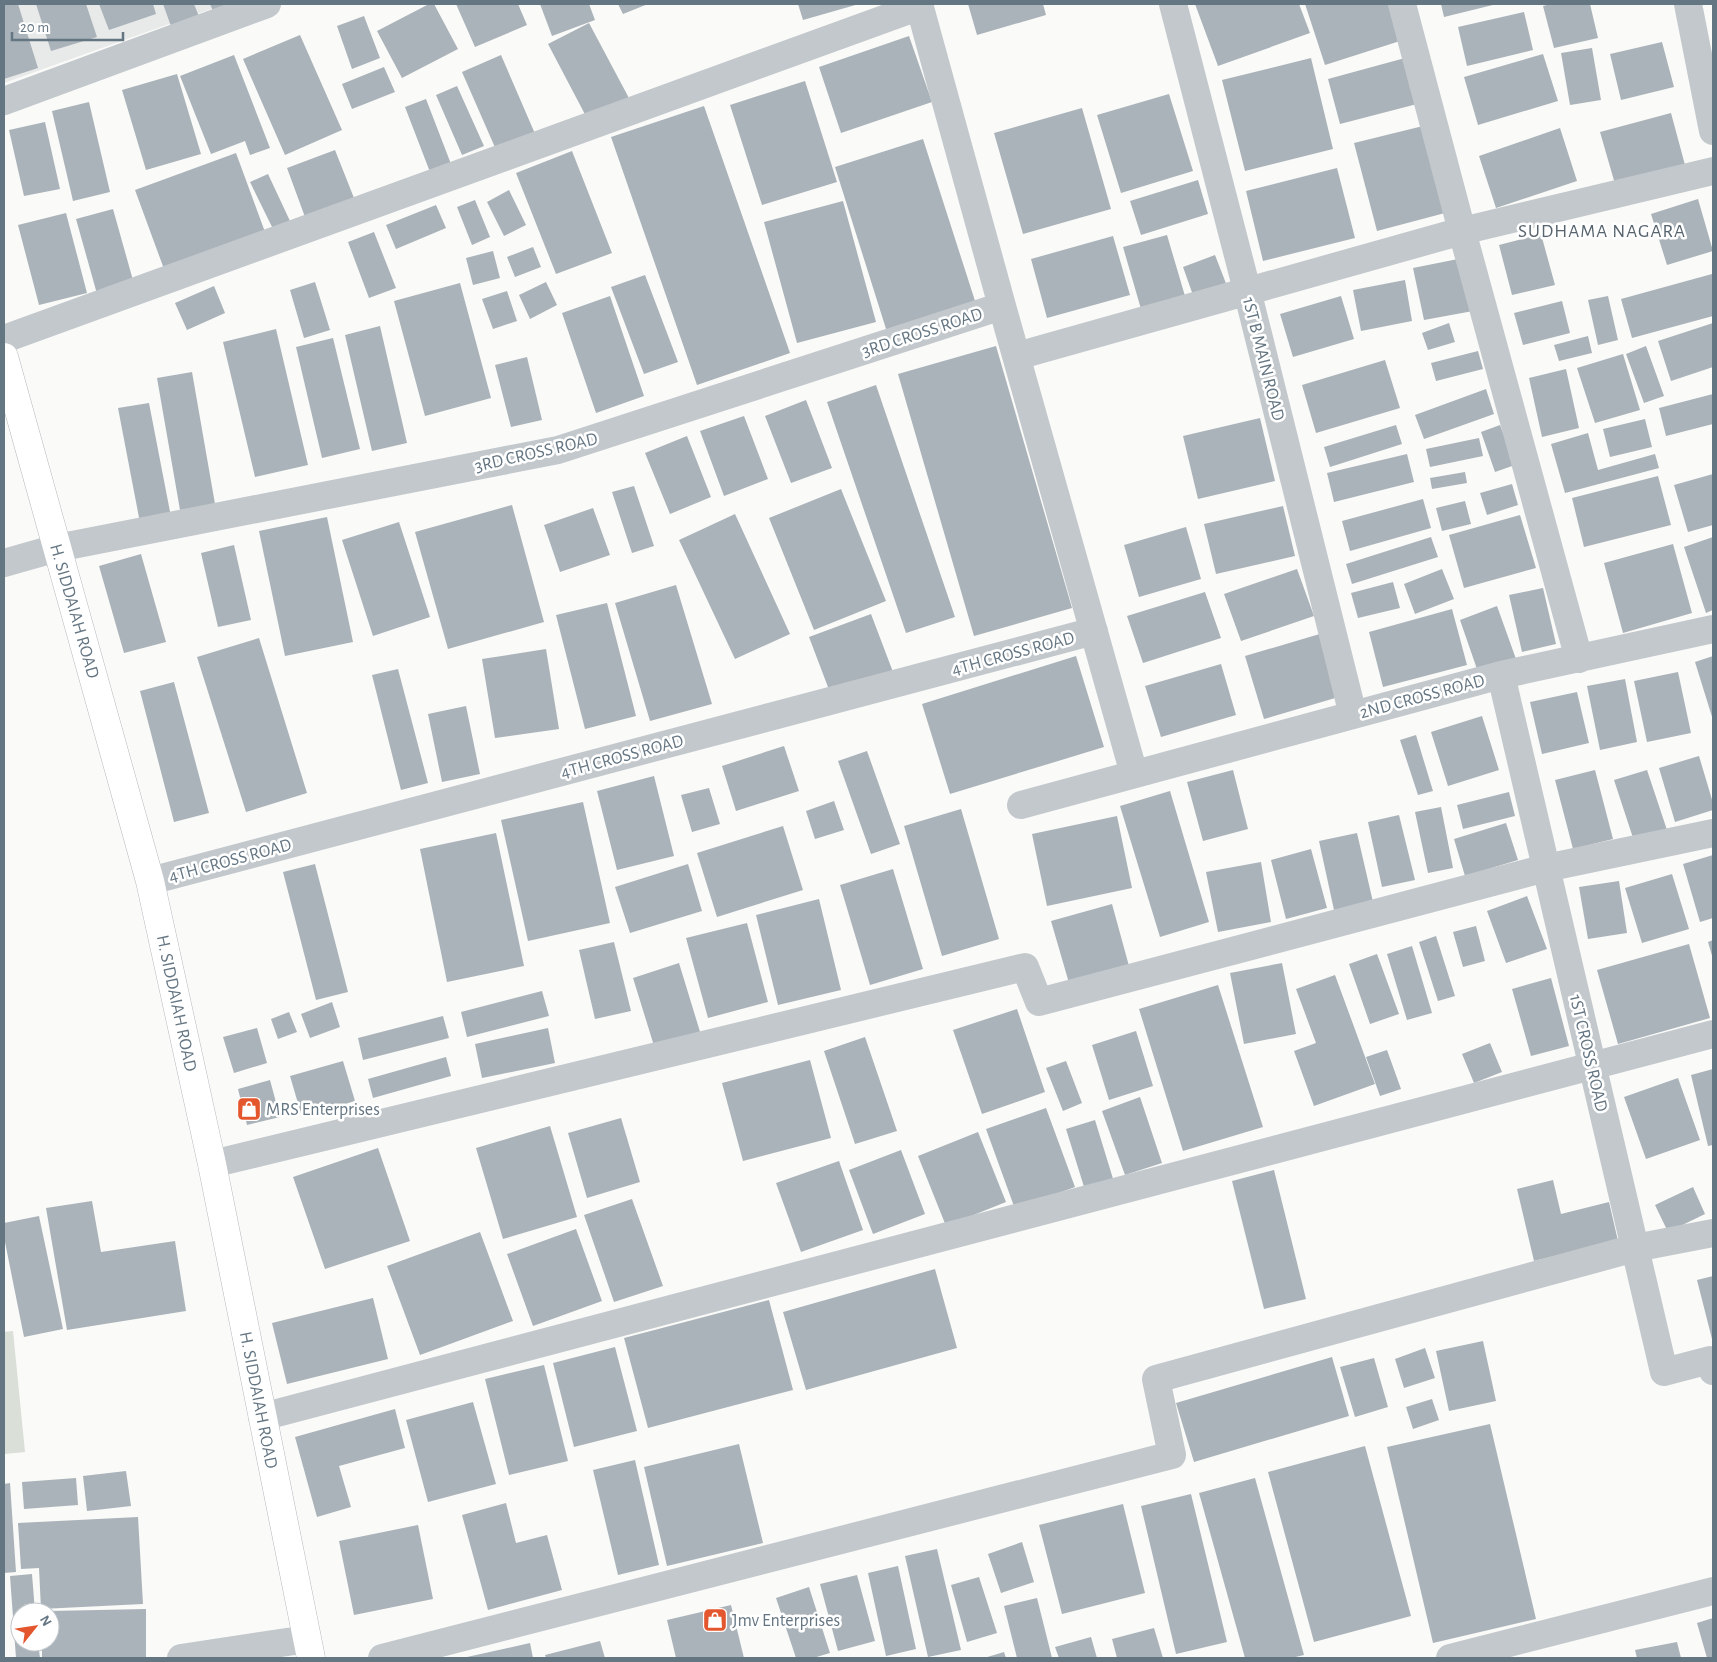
<svg xmlns="http://www.w3.org/2000/svg" width="1717" height="1662" font-family="'Alegreya Sans',sans-serif">
	<rect width="100%" height="100%" fill="#fafaf8"/>
	<!-- built -->
	<path fill="#e8e9e9" d="M4,4H225L4,83Z"/>
	<!-- green -->
	<path fill="#dadfd7" d="M13,1331L25,1452L4,1454V1332Z"/>
	<!-- building -->
	<path fill="#aab3b9" d="M4,4H18L38,68L4,79Z
		M36,4H86L97,37L51,51Z
		M99,4H153L156,14L109,30Z
		M163,4H194L200,19L172,29Z
		M210,4H240L214,13Z
		M429,4H434L458,49L402,78L377,31Z
		M456,4H518L527,25L475,47Z
		M540,4H589L595,20L552,36Z
		M618,4H648L623,14Z
		M798,4H859L803,20Z
		M968,4H1043L1046,15L977,35Z
		M1195,4H1299L1310,33L1218,66Z
		M1305,4H1388L1400,41L1325,65Z
		M1441,4H1497L1444,17Z
		M1551,4H1590L1598,38L1554,48L1543,6Z
		M1524,12L1533,50L1467,66L1458,27Z
		M364,16L380,58L352,69L337,26Z
		M589,23L630,100L589,122L548,44Z
		M300,35L342,130L285,155L243,59Z
		M909,36L932,102L841,133L819,67Z
		M1662,42L1674,87L1621,100L1610,54Z
		M1592,48L1601,100L1570,105L1561,53Z
		M1543,54L1558,101L1478,125L1464,77Z
		M234,55L270,148L250,155L245,141L211,154L180,76Z
		M501,55L536,136L497,152L462,72Z
		M1311,58L1333,149L1245,171L1222,80Z
		M1405,58L1417,104L1340,124L1328,79Z
		M384,67L395,92L352,109L342,84Z
		M177,74L201,154L146,170L122,90Z
		M805,81L837,182L762,205L730,105Z
		M457,86L484,146L462,155L436,95Z
		M1169,94L1193,171L1121,193L1097,115Z
		M426,99L451,164L430,172L405,107Z
		M89,102L110,192L73,201L52,111Z
		M704,106L790,353L697,385L611,137Z
		M1082,108L1111,209L1023,234L994,133Z
		M1671,113L1685,165L1615,184L1600,132Z
		M45,122L60,189L24,196L9,130Z
		M1423,126L1445,213L1377,231L1354,143Z
		M1560,128L1577,181L1496,208L1479,156Z
		M923,139L976,304L887,332L835,167Z
		M335,150L354,198L305,217L287,168Z
		M572,151L612,253L556,274L516,173Z
		M236,153L265,232L164,269L135,190Z
		M1337,168L1355,238L1263,261L1246,191Z
		M268,174L290,221L273,229L250,182Z
		M1198,180L1208,214L1141,235L1130,201Z
		M509,190L526,225L504,236L487,202Z
		M1698,199L1713,251L1667,265L1651,214Z
		M475,200L490,237L472,245L457,207Z
		M843,201L876,322L797,343L764,222Z
		M436,205L446,228L396,249L386,225Z
		M113,209L136,291L99,301L76,219Z
		M66,213L87,293L39,305L18,225Z
		M374,232L396,288L369,298L348,242Z
		M1541,234L1555,285L1512,295L1499,245Z
		M1167,235L1185,296L1141,309L1123,247Z
		M1113,236L1130,295L1047,318L1031,259Z
		M533,247L541,267L515,277L507,257Z
		M493,251L500,278L473,285L466,258Z
		M1215,255L1227,286L1194,298L1183,267Z
		M1463,258L1473,311L1424,320L1413,268Z
		M1712,274L1713,316L1632,338L1621,299Z
		M645,275L678,362L644,374L611,287Z
		M1405,280L1412,321L1361,331L1353,290Z
		M315,282L330,330L304,338L290,290Z
		M546,282L557,305L530,319L519,295Z
		M460,283L491,398L425,416L394,301Z
		M214,286L225,313L187,330L175,303Z
		M507,291L517,321L493,329L482,299Z
		M610,296L644,396L596,413L562,313Z
		M1341,296L1354,339L1293,357L1280,314Z
		M1608,296L1618,340L1598,345L1588,300Z
		M1562,301L1570,333L1523,345L1514,313Z
		M1449,323L1455,342L1428,350L1422,333Z
		M1713,323V367L1671,381L1658,341Z
		M380,326L407,443L372,451L345,335Z
		M276,329L308,465L255,477L223,342Z
		M1588,336L1592,353L1559,361L1554,345Z
		M333,338L360,449L322,458L296,347Z
		M996,346L1072,608L974,636L898,374Z
		M1646,346L1664,396L1644,403L1626,354Z
		M1478,351L1483,369L1436,381L1431,363Z
		M1623,354L1640,410L1595,423L1577,368Z
		M527,357L542,420L511,427L495,365Z
		M1385,360L1400,408L1316,433L1302,385Z
		M1566,369L1579,428L1542,437L1529,378Z
		M192,372L215,504L180,510L157,378Z
		M876,385L955,617L906,633L827,402Z
		M1486,389L1494,414L1424,439L1415,415Z
		M1713,394V424L1666,436L1659,408Z
		M806,400L832,468L791,483L765,416Z
		M149,403L172,522L141,528L118,408Z
		M744,416L768,479L724,496L700,431Z
		M1260,418L1275,481L1198,499L1183,436Z
		M1645,419L1652,447L1610,457L1603,429Z
		M1396,425L1402,444L1330,467L1324,447Z
		M1500,425L1515,465L1495,472L1481,432Z
		M1588,433L1598,470L1655,454L1659,468L1565,493L1551,444Z
		M687,436L711,497L670,514L645,453Z
		M1479,438L1483,456L1430,467L1426,449Z
		M1407,454L1414,482L1334,502L1327,473Z
		M1465,472L1467,483L1432,489L1430,478Z
		M1713,474V525L1688,532L1674,485Z
		M1658,476L1671,525L1584,547L1572,498Z
		M1512,484L1518,505L1487,515L1480,493Z
		M634,486L654,546L632,553L612,492Z
		M841,489L886,601L814,630L769,518Z
		M1423,499L1431,528L1350,551L1342,521Z
		M1465,501L1471,524L1442,531L1436,508Z
		M512,505L544,622L448,649L415,532Z
		M1283,506L1295,556L1216,574L1204,524Z
		M593,508L610,555L560,572L544,525Z
		M735,514L790,634L735,659L679,540Z
		M1520,515L1536,568L1464,588L1449,535Z
		M327,517L353,642L285,656L259,531Z
		M399,522L430,617L373,636L342,540Z
		M1186,527L1201,579L1139,597L1124,545Z
		M1431,537L1438,557L1352,584L1346,564Z
		M1713,537V610L1706,613L1684,547Z
		M1673,544L1692,613L1623,633L1604,563Z
		M234,545L251,620L218,627L201,553Z
		M141,554L166,642L124,653L99,566Z
		M1297,569L1314,616L1241,641L1224,594Z
		M1442,569L1454,599L1415,614L1404,584Z
		M1393,582L1400,608L1358,618L1351,593Z
		M676,585L712,704L650,721L615,603Z
		M1543,588L1556,644L1522,652L1509,595Z
		M1205,592L1221,638L1143,663L1127,616Z
		M607,603L636,716L585,729L556,615Z
		M1497,606L1516,659L1478,672L1460,620Z
		M1452,609L1467,665L1383,687L1369,632Z
		M871,614L893,672L831,695L809,637Z
		M1323,633L1342,696L1264,719L1245,656Z
		M259,638L307,793L246,812L197,657Z
		M546,649L559,729L495,738L482,659Z
		M1076,656L1104,747L950,794L922,704Z
		M1713,656V720L1695,662Z
		M1221,664L1236,715L1161,737L1145,686Z
		M398,669L428,783L401,790L372,675Z
		M1678,672L1691,733L1647,742L1634,681Z
		M1625,679L1637,742L1600,750L1587,686Z
		M174,682L209,813L174,822L140,691Z
		M1577,692L1589,743L1542,754L1530,702Z
		M466,706L480,774L442,782L428,714Z
		M1482,716L1499,770L1448,786L1431,732Z
		M1416,735L1433,791L1418,795L1400,740Z
		M784,746L799,791L736,811L722,766Z
		M867,751L900,844L871,854L838,761Z
		M1699,756L1713,803V810L1675,822L1659,768Z
		M1233,770L1248,829L1203,841L1187,782Z
		M1595,770L1613,839L1573,849L1555,780Z
		M1647,770L1669,836L1636,847L1614,780Z
		M654,776L674,856L617,870L597,791Z
		M709,788L720,824L692,832L681,795Z
		M1170,791L1209,922L1160,937L1120,806Z
		M1509,792L1515,816L1463,829L1457,805Z
		M834,801L844,830L815,839L806,811Z
		M583,802L610,923L528,941L501,820Z
		M1441,807L1453,868L1428,873L1415,812Z
		M961,809L999,939L942,956L904,826Z
		M1399,815L1415,880L1382,887L1368,822Z
		M1117,816L1132,888L1047,906L1032,834Z
		M1506,823L1518,860L1465,876L1454,839Z
		M783,826L803,890L717,917L697,853Z
		M496,833L524,966L447,982L420,849Z
		M1357,833L1373,902L1334,910L1319,841Z
		M1311,849L1327,908L1286,919L1271,860Z
		M1713,855V918L1700,922L1683,864Z
		M1261,862L1271,922L1218,932L1206,872Z
		M315,864L348,992L316,1000L283,872Z
		M688,864L702,911L630,933L615,887Z
		M893,869L923,969L870,985L840,885Z
		M1672,874L1689,929L1642,943L1625,888Z
		M1619,881L1627,933L1588,939L1579,887Z
		M1527,896L1547,949L1506,963L1487,911Z
		M819,899L841,990L778,1005L756,915Z
		M1112,904L1129,966L1069,983L1051,921Z
		M747,923L768,1002L708,1018L686,938Z
		M1476,926L1485,961L1463,967L1453,932Z
		M1436,936L1455,996L1438,1001L1419,942Z
		M1713,940V959L1708,942Z
		M614,942L631,1011L595,1019L579,950Z
		M1689,944L1710,1018L1618,1044L1597,970Z
		M1412,946L1432,1013L1407,1020L1387,954Z
		M1377,954L1399,1014L1370,1024L1349,964Z
		M679,963L701,1035L655,1049L633,978Z
		M1282,963L1296,1034L1244,1044L1230,973Z
		M1335,975L1375,1084L1314,1106L1294,1051L1316,1043L1296,989Z
		M1551,978L1569,1046L1531,1056L1512,989Z
		M1218,985L1263,1127L1183,1151L1139,1009Z
		M542,991L549,1016L467,1037L461,1012Z
		M332,1002L340,1027L310,1038L301,1014Z
		M1017,1009L1045,1092L982,1114L953,1030Z
		M289,1012L297,1032L278,1039L271,1019Z
		M443,1016L449,1038L363,1060L358,1038Z
		M257,1028L267,1063L234,1073L223,1037Z
		M548,1028L555,1063L482,1078L475,1044Z
		M1136,1031L1153,1086L1109,1100L1092,1045Z
		M865,1037L897,1131L855,1144L824,1051Z
		M1490,1043L1502,1072L1474,1083L1462,1054Z
		M1387,1050L1401,1089L1380,1096L1366,1057Z
		M446,1057L451,1076L373,1098L368,1079Z
		M810,1060L831,1138L743,1161L722,1083Z
		M343,1061L355,1101L302,1117L290,1076Z
		M1066,1061L1082,1103L1063,1111L1046,1068Z
		M1713,1069V1145L1708,1146L1691,1075Z
		M1678,1078L1700,1140L1646,1159L1624,1097Z
		M270,1080L280,1117L247,1125L238,1089Z
		M1140,1097L1162,1163L1125,1175L1102,1111Z
		M1046,1108L1075,1187L1015,1209L986,1129Z
		M621,1118L640,1182L587,1198L568,1133Z
		M1095,1120L1114,1182L1085,1190L1066,1129Z
		M550,1126L577,1217L503,1239L476,1148Z
		M978,1132L1006,1202L946,1226L918,1156Z
		M378,1148L410,1241L325,1269L293,1177Z
		M901,1150L925,1214L873,1234L849,1170Z
		M839,1161L863,1230L801,1252L776,1183Z
		M1274,1170L1306,1299L1264,1309L1232,1181Z
		M1553,1180L1561,1214L1609,1202L1618,1241L1534,1261L1517,1189Z
		M1693,1187L1705,1214L1668,1232L1655,1205Z
		M632,1199L663,1286L614,1302L584,1215Z
		M92,1201L101,1252L175,1241L186,1311L67,1330L46,1208Z
		M39,1216L63,1329L24,1337L4,1237V1223Z
		M576,1229L602,1301L533,1326L507,1254Z
		M480,1232L513,1321L420,1355L387,1266Z
		M935,1269L957,1348L806,1390L783,1312Z
		M1713,1276V1343L1697,1280Z
		M373,1298L388,1359L287,1384L272,1323Z
		M769,1300L793,1390L648,1428L624,1338Z
		M1483,1341L1496,1401L1449,1411L1436,1351Z
		M615,1347L637,1431L574,1447L553,1363Z
		M1425,1348L1435,1378L1404,1388L1395,1359Z
		M1332,1357L1349,1416L1194,1462L1176,1403Z
		M1374,1358L1388,1407L1355,1417L1340,1367Z
		M544,1365L568,1461L509,1475L485,1379Z
		M1432,1399L1439,1420L1413,1429L1406,1407Z
		M473,1402L496,1484L428,1502L406,1420Z
		M395,1409L405,1448L339,1466L351,1507L317,1517L295,1437Z
		M1490,1424L1536,1619L1433,1643L1387,1447Z
		M739,1444L763,1543L667,1566L644,1467Z
		M1365,1446L1411,1616L1314,1642L1268,1472Z
		M635,1460L659,1565L618,1575L593,1470Z
		M126,1471L131,1506L87,1511L83,1476Z
		M76,1478L78,1505L24,1509L22,1482Z
		M1255,1478L1304,1655L1291,1658H1245L1199,1493Z
		M10,1483L16,1572L4,1573V1484Z
		M1191,1494L1227,1642L1176,1654L1141,1506Z
		M506,1503L516,1543L547,1535L562,1590L488,1610L462,1515Z
		M1123,1504L1145,1593L1062,1614L1039,1525Z
		M138,1517L143,1604L41,1609L39,1568L21,1569L18,1523Z
		M418,1525L433,1599L354,1615L339,1541Z
		M1022,1542L1034,1582L1001,1593L988,1554Z
		M937,1549L961,1650L928,1657L905,1556Z
		M898,1566L916,1649L886,1656L868,1573Z
		M32,1574L35,1612H20V1642H38L40,1658H16L10,1576Z
		M857,1575L875,1641L838,1651L820,1584Z
		M979,1577L997,1633L967,1642L951,1585Z
		M809,1587L830,1653L813,1658H796L776,1598Z
		M1037,1598L1052,1658H1017L1004,1606Z
		M731,1605L744,1658H676L667,1620Z
		M146,1609V1658H42V1642H50V1611Z
		M1713,1618V1658H1707L1697,1623Z
		M1154,1628L1163,1658H1117L1112,1639Z
		M1091,1637L1097,1658H1059L1055,1647Z
		M600,1641L605,1658H546L545,1655Z
		M1677,1642L1681,1658H1637L1635,1650Z
		M530,1643L533,1658H467V1657Z
		M1004,1652L1006,1658H984Z"/>
	<g fill="none" stroke-linecap="round" stroke-linejoin="round">
		<defs>
			<path id="primary" d="M4,357L150,881L212,1164L311,1658"/>
		</defs>
		<!-- primary casing -->
		<use href="#primary" stroke="#b5babe" stroke-width="29"/>
		<!-- minor -->
		<path stroke="#c3c8cc" stroke-width="28" d="M919,4L1002,306L1134,774
			M1173,4L1247,290L1353,715
			M1402,4L1462,231L1579,659
			M1688,4L1713,131
			M4,101L267,4
			M4,339L920,6
			M1017,356L1462,231L1713,171
			M4,563L57,548L558,450L1002,306
			M1501,675L1664,1372L1710,1360L1713,1371
			M1021,805L1501,675L1713,629
			M150,881L1094,631
			M212,1164L1025,967L1039,1002L1546,868L1713,833
			M262,1417L1713,1034
			M181,1658L307,1639
			M382,1658L1172,1455L1156,1379L1635,1248L1713,1233
			M1450,1658L1713,1591"/>
		<!-- primary -->
		<use href="#primary" stroke="#fff" stroke-width="28"/>
	</g>
	<!-- icons -->
	<defs>
		<symbol id="shop-square" viewBox="-11 -11 22 22"><rect x="-9" y="-9" width="18" height="18" rx="4" fill="#e4572e" stroke="#fff"/><path d="M-5-2.5h2.3a2.7 3.5 0 0 1 5.4 0H5L5.5 6h-11ZM-1.5-2.5h3a1.5 2.3 0 0 0-3 0Z" fill="#fff"/></symbol>
	</defs>
	<g fill-rule="evenodd">
		<use href="#shop-square" x="235" y="1095" width="28" height="28"/>
		<use href="#shop-square" x="701" y="1606" width="28" height="28"/>
	</g>
	<g text-anchor="middle" stroke-width="5" stroke-linejoin="round" paint-order="stroke">
		<!-- street labels -->
		<g font-size="18" fill="#657683" stroke="#fff">
			<text transform="translate(922 332) rotate(-18)" y="6">3RD CROSS ROAD</text>
			<text transform="translate(1264 359) rotate(76)" y="6">1ST B MAIN ROAD</text>
			<text transform="translate(536 452) rotate(-13)" y="6">3RD CROSS ROAD</text>
			<text transform="translate(75 611) rotate(74)" y="6">H. SIDDAIAH ROAD</text>
			<text transform="translate(1013 653) rotate(-15)" y="6">4TH CROSS ROAD</text>
			<text transform="translate(1422 696) rotate(-15)" y="6">2ND CROSS ROAD</text>
			<text transform="translate(622 756) rotate(-15)" y="6">4TH CROSS ROAD</text>
			<text transform="translate(230 860) rotate(-15)" y="6">4TH CROSS ROAD</text>
			<text transform="translate(177 1003) rotate(78)" y="6">H. SIDDAIAH ROAD</text>
			<text transform="translate(1589 1053) rotate(77)" y="6">1ST CROSS ROAD</text>
			<text transform="translate(259 1400) rotate(79)" y="6">H. SIDDAIAH ROAD</text>
		</g>
		<!-- poi labels -->
		<g font-size="18" fill="#657683" stroke="#fff" text-anchor="start">
			<text x="266" y="1115">MRS Enterprises</text>
			<text x="732" y="1626">Jmv Enterprises</text>
		</g>
		<!-- neighbourhood labels -->
		<g font-size="19" letter-spacing="1" fill="#57646e" stroke="#fff">
			<text x="1602" y="237">SUDHAMA NAGARA</text>
		</g>
	</g>
	<!-- border -->
	<rect width="1717" height="1662" fill="none" stroke="#657683" stroke-width="10"/>
	<!-- north arrow -->
	<g transform="translate(35 1627) rotate(60)"><circle r="24" fill="#ffffff" stroke="#c1c8cd"/>
	<path d="M0-4L9 19L0 12L-9 19Z" fill="#e4572e"/>
	<text y="-8" font-size="14" font-weight="bold" text-anchor="middle" fill="#657683">N</text>
	</g>
	<!-- scale -->
	<path d="M12 32v8h111v-8" fill="none" stroke="#657683" stroke-width="2.5"/>
	<text x="20" y="32" font-size="15" fill="#657683" stroke="#ffffff" stroke-width="4" paint-order="stroke">20 m</text>
</svg>
